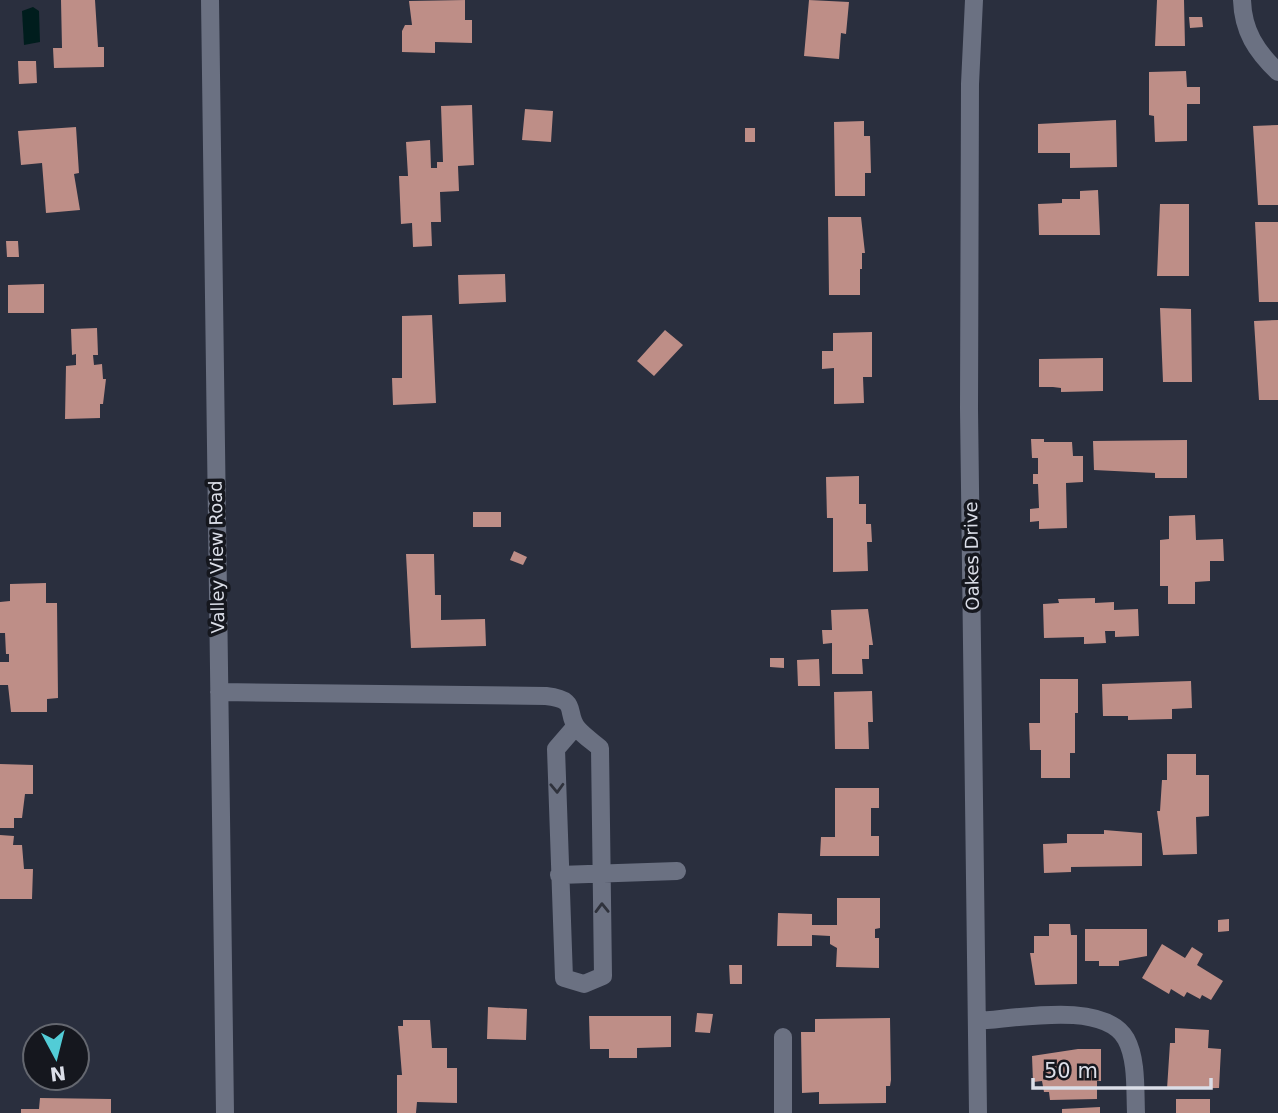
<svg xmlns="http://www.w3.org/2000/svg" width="1278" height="1113" font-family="'DejaVu Sans',sans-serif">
	<rect width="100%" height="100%" fill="#2a2f3e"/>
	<!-- water -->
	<path fill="#001d1d" d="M33,7L39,11L40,42L24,45L22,11Z"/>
	<!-- building -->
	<path fill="#be8e87" d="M61,0H95L98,47H104V67L54,68L53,48H62Z
		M465,0V20H472V43L435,42V53L402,52V31L405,25H412L409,1Z
		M809,0L849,2L846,34L841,33L839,59L804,56Z
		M1157,0H1184L1185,46H1155Z
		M1189,17H1202L1203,27L1190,28Z
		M18,61H36L37,83L19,84Z
		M1186,71L1187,87H1200V104H1187V141L1155,142L1154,116L1149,115V72Z
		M472,105L474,165L458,166L459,191L440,192L441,222H431L432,246L413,247L412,223L401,224L399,176H408L406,142L430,140L431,168H437V162H443L441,106Z
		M525,109L553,111L551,142L522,140Z
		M1116,120L1117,167L1070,168V153H1038V124Z
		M864,121V136H870L871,173H865V196H835L834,122Z
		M1278,125V205H1258L1253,126Z
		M76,127L79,173L74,174L80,210L46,213L42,163L21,165L18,131Z
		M745,128H755V142H745Z
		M1098,190L1100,235H1039L1038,204L1062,203V199H1080V191Z
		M1160,204H1189V276H1157Z
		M828,217H861L865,253H862V269H860V295H829Z
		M1255,222H1278V302H1259Z
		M6,241H18L19,257H7Z
		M505,274L506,302L459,304L458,275Z
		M44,284V313H8V285Z
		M1160,308L1191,309L1192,382H1163Z
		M432,315L436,403L393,405L392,378H402V316Z
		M1278,320V400H1259L1254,321Z
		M97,328L98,355H93L94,365L102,364L103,379H106L103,404H100V418L65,419L66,366L76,365V354L72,355L71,329Z
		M665,330L683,345L654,376L637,361Z
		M872,332V377H863L864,403L834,404V368L822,369V351H833V333Z
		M1103,358V391L1061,392V388L1053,387H1039V359Z
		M1031,439H1044V442H1072L1073,456H1083V482L1066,483L1067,528L1039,529V521L1030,522V509L1039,508L1038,484H1033V474H1038V458H1032Z
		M1187,440V478H1155V473L1094,470L1093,441Z
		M859,476V504H866V524H871L872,542H867L868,571L833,572V518H827L826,477Z
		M473,512H501V527H473Z
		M1195,515L1196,540L1223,539L1224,561H1210V581L1195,582V604H1168V586H1160V540L1169,539V516Z
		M514,551L527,557L523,565L510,560Z
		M406,554H434L435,595H441V620L485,619L486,646L411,648Z
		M46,583V603H57L58,698L47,699V712H11L8,685H0V662H9V654H6L5,633H0V602L10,601V584Z
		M1095,598V603L1114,602V610L1138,609L1139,636L1115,637V631H1105L1106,643L1084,644V637L1044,638L1043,604L1059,603L1058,599Z
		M868,609L873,645H869V659H862L863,674H832V643L823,644L822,630H832L831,610Z
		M770,658H784V668L770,667Z
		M819,659L820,686H798L797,660Z
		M1040,679H1078V713H1075V753H1070V778H1041V750H1030L1029,723H1040Z
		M1191,681L1192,708L1172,709V719L1128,720V716H1103L1102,684Z
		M872,691L873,722H868L869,749H835L834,692Z
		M1167,754H1196V775H1209V816L1196,817L1197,854L1163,855L1157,811H1160L1162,780H1167Z
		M0,764L33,765V794H25L22,818H14V828H0Z
		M835,788H879V808H871V836H879V856H820L821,837H835Z
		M1104,830L1142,833V866L1071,867V872L1044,873L1043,844L1067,843V834H1104Z
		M0,835L14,836L13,845H22L24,869H33L32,899H0Z
		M837,898H880V928L875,929V938H879V968L836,967L837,948L830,944V936L812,935V946H777L778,913L812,914V925H837Z
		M1229,919V931L1218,932V920Z
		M1049,924H1070L1071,935H1077V984L1035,985L1030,953H1034V936H1049Z
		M1085,929H1147V956L1119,961V966H1099V961H1085Z
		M1162,944L1185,958L1192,947L1203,954L1197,965L1223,981L1211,1000L1202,995L1200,999L1187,992L1184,997L1171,989L1169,994L1142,978Z
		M729,965H742V984H730Z
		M488,1007L527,1009L526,1040L487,1039Z
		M697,1013L713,1014L710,1033L695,1032Z
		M589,1016H671V1047L637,1048V1058H609V1049H590Z
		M890,1018L891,1080L890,1086H886V1103L819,1104V1092L802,1093L801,1032H815V1019Z
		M403,1020H430L432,1048H447V1068H457V1103L417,1102L416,1113H397V1075H402L398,1026H403Z
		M1175,1028L1209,1030L1208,1048L1221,1049L1219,1088L1167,1089L1170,1043H1175Z
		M1078,1049H1101V1081H1097V1099L1050,1100L1049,1092H1044L1042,1081L1033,1082L1032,1056Z
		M40,1098L111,1099V1113H21V1109H39Z
		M1176,1099H1210V1113H1176Z
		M1100,1107V1113H1062V1109Z"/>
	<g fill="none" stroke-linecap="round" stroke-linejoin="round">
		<!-- minor -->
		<path stroke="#6b7182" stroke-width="18" d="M210,0L225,1113
			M974,0L970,84L969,409L978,1113
			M1242,0C1243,31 1256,51 1278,72
			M219,692L546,696C581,700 564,713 578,729C584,736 593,742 600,748L603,976L584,984L564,978L556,749L575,727
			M559,875L677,871
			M977,1021C1015,1019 1104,1000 1126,1039C1137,1059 1135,1090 1136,1113
			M783,1113V1037"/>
	</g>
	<!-- one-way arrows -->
	<defs><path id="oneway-chevron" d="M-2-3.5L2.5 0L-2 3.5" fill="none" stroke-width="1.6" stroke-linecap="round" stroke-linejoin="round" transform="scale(1.75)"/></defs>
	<g stroke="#2f323c">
		<use href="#oneway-chevron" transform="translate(557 788) rotate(88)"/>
		<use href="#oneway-chevron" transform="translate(602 908) rotate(-91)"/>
	</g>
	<g text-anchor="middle" stroke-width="7" stroke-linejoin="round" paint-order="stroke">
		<!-- street labels -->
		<g font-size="18" fill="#dbdee8" stroke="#15171e">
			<text transform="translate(972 556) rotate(-91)" y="6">Oakes Drive</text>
			<text transform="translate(217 557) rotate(-91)" y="6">Valley View Road</text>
		</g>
	</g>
	<!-- north arrow -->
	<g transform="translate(56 1057) rotate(173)"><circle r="33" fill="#15171e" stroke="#64676f" stroke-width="2"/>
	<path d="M0-5L12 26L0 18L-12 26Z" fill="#52ccd6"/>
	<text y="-10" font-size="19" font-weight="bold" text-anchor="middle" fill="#dbdee8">N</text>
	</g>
	<!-- scale -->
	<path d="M1033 1078v10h178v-10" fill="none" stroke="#dbdee8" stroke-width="3.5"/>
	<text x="1044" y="1078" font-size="21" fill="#dbdee8" stroke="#15171e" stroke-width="5" paint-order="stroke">50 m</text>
</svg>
